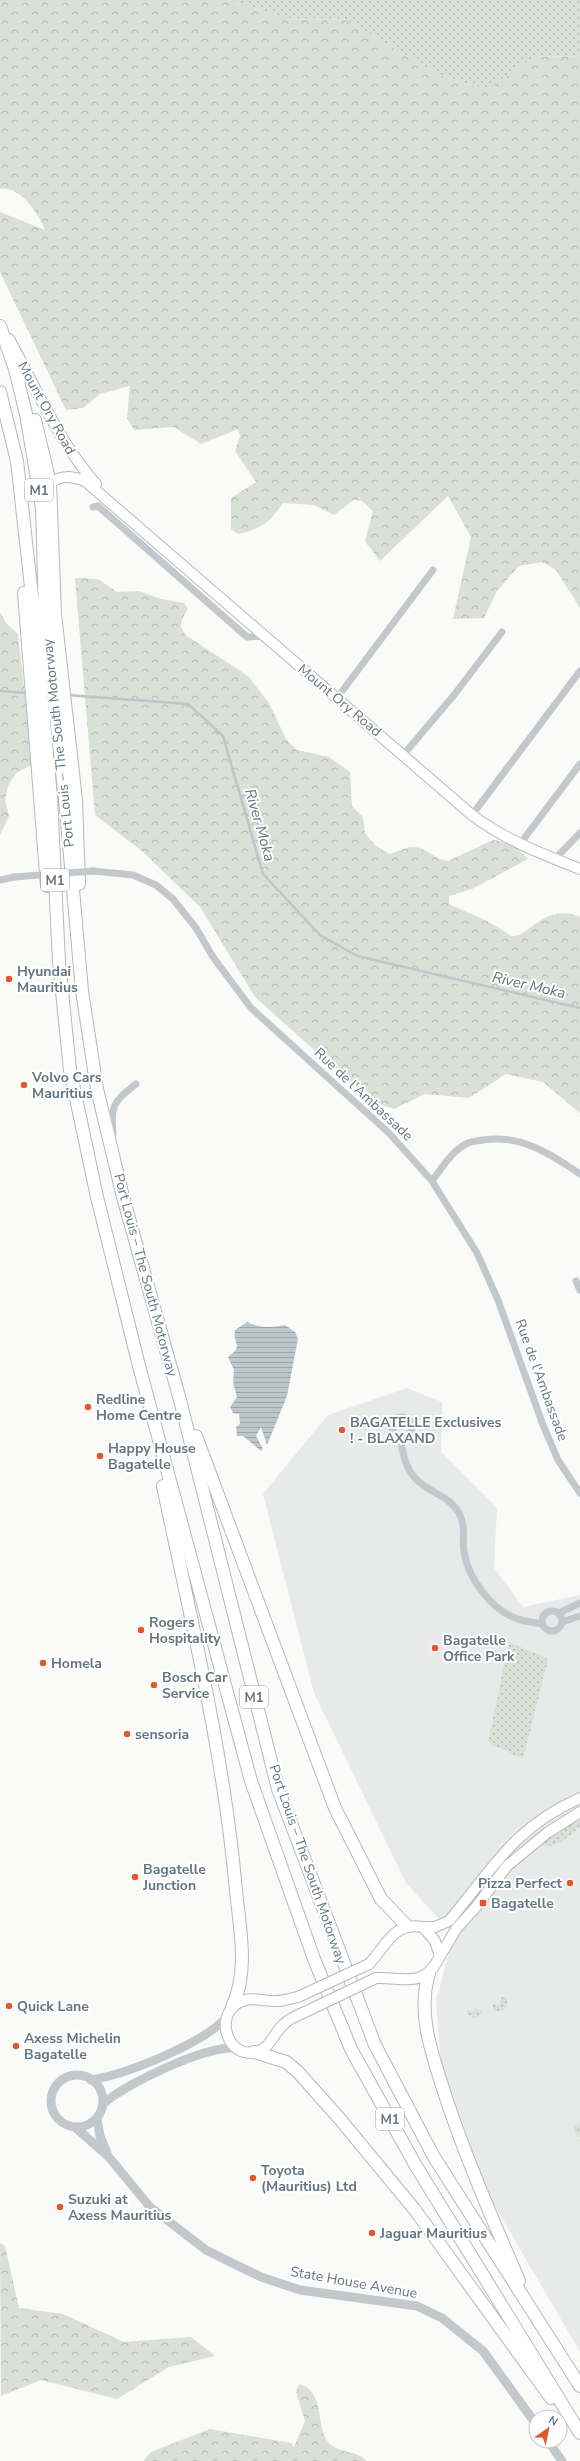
<svg xmlns="http://www.w3.org/2000/svg" width="580" height="2461" font-family="'Nunito Sans',sans-serif">
	<defs>
		<pattern id="grass-dots" width="8" height="8" patternUnits="userSpaceOnUse"><rect width="8" height="8" fill="#dadfd7"/><path d="M2 2h.1M6 6h.1" fill="none" stroke="#b4b9b4" stroke-width="1.8" stroke-linecap="round"/></pattern>
		<pattern id="forest-crowns" width="20" height="18" patternUnits="userSpaceOnUse"><rect width="20" height="18" fill="#dadfd7"/><path d="M2 6a3 3 0 1 1 6 0M12 15a3 3 0 1 1 6 0" fill="none" stroke="#b4b9b4"/></pattern>
		<pattern id="water-rules" width="6" height="5" patternUnits="userSpaceOnUse"><rect width="6" height="5" fill="#bbc7cb"/><path d="M0 2.5h6" fill="none" stroke="#9ca6aa"/></pattern>
	</defs>
	<rect width="100%" height="100%" fill="#fafaf8"/>
	<!-- built -->
	<path fill="#e8e9e9" d="M407,1388L442,1402L441,1452L497,1508L494,1568L523,1607L580,1595V2352L478,2177L441,2067L436,2000L454,1935L406,1883L314,1693L263,1494L328,1415Z"/>
	<!-- grass -->
	<path fill="url(#grass-dots)" d="M228,0H580V56L535,57L486,90L440,75L344,19L284,18Z
		M509,1642L548,1659L523,1759L488,1742Z
		M580,1818V1827C571,1834 554,1851 543,1845L547,1838Z
		M502,1997H507V2006L502,2011H495L492,2004L499,2005Z
		M476,2008L482,2012L479,2017L473,2018L467,2014V2010L474,2012Z
		M580,2122V2137H579L576,2135L574,2126Z"/>
	<!-- forest -->
	<path fill="url(#forest-crowns)" d="M0,0H228L284,18L344,19L440,75L486,90L535,57L580,56V608L556,570L542,562L519,566L497,591L484,618L453,619L471,537L448,496L380,561L365,541L373,511L362,501L353,500L334,515L314,505L283,503C270,522 262,529 238,534L231,529V498L256,482L235,451L240,436L238,429L201,444L174,427L134,430L127,418L130,386L100,394L83,408L66,410L0,272V212L45,230C39,214 20,185 0,189Z
		M75,578L98,579L117,592L139,591L161,599L184,603L188,609C181,620 177,626 187,636L248,676L269,703L286,739L297,750L329,757L350,772L352,806L363,817L365,833L375,845L389,854C397,852 406,847 413,847C426,847 435,860 448,861L493,840C506,841 520,849 528,859L472,889L449,896V904C466,912 483,918 499,928C503,930 508,935 512,936C529,938 544,902 580,917V1113L543,1082L506,1074L469,1098L425,1094L394,1109L371,1101L255,997L200,907L143,852L95,815Z
		M0,612L6,623L18,634L33,764L16,773L8,786L5,801L9,816L0,835Z
		M0,2243L5,2246L19,2308L63,2314L124,2342L191,2337L215,2356L169,2367L117,2399L41,2380L1,2396Z
		M299,2384C324,2391 316,2420 326,2439C334,2454 356,2449 367,2461H143L151,2452L210,2429L291,2443L294,2447L305,2421L296,2392Z"/>
	<!-- water -->
	<path fill="url(#water-rules)" d="M247,1322C260,1328 271,1328 285,1325L295,1332L298,1339L287,1396L267,1445L261,1427L256,1436L263,1449L261,1451L243,1436H237L236,1427L240,1424L239,1414L233,1413L230,1407L237,1397L233,1383L234,1370L228,1357C245,1345 232,1344 235,1330Z"/>
	<g fill="none" stroke-linecap="round" stroke-linejoin="round">
		<!-- stream -->
		<path stroke="#bbc7cb" stroke-width="2.5" d="M0,691L28,693
			M67,695L188,704L223,736L263,874L320,935L357,956L580,1008"/>
		<defs>
			<path id="secondary" d="M9,339C37,389 58,441 96,484
				M50,483C62,475 71,476 85,481L472,815C505,840 542,854 580,869
				M423,1927H435L449,1921C492,1870 514,1827 580,1798
				M440,1956L456,1929L476,1907L507,1866L547,1833L580,1812
				M369,1964C387,1945 393,1922 423,1927L435,1941L440,1956C424,1989 405,1977 376,1978
				M298,1997C291,1998 284,2001 277,2001C264,2002 251,1995 238,2003C214,2017 228,2059 256,2052C271,2048 274,2032 284,2024C290,2018 298,2015 305,2012"/>
			<path id="trunk" d="M0,326L15,369L26,414L42,508L45,614L65,799L82,991L97,1089L123,1197L180,1400L278,1789L375,2045L434,2157L580,2386
				M0,392L17,461L34,614L51,797L59,962L70,1070L97,1197L139,1366L251,1781L314,1959L351,2049L416,2166L580,2433
				M35,420L50,483L55,614L76,800L79,884
				M24,593L47,886
				M196,1436L335,1808L381,1899L407,1926
				M163,1486C191,1620 224,1754 236,1891C240,1930 249,1972 232,2007
				M429,1974C416,2015 434,2059 446,2098C467,2161 493,2220 519,2281
				M254,2052L286,2062L298,2072L339,2118L415,2210L551,2398"/>
		</defs>
		<!-- secondary casing -->
		<use href="#secondary" stroke="#b3babf" stroke-width="12"/>
		<!-- trunk casing -->
		<use href="#trunk" stroke="#b4b9bd" stroke-width="14"/>
		<!-- minor -->
		<path stroke="#c3c8cc" stroke-width="7" d="M93,507L98,506L247,637L265,636
			M337,698L433,570
			M404,754L454,695L502,632
			M472,815L580,671
			M520,844L580,764
			M554,860L580,833
			M93,871L133,875L156,885L173,899L196,928L213,957L251,1008L389,1133L432,1181L477,1253L498,1300L543,1425L558,1460L580,1493
			M0,880L14,877
			M113,1136C111,1105 112,1103 136,1084
			M432,1181C442,1168 452,1150 468,1143C473,1141 479,1141 483,1140C520,1134 551,1154 580,1174
			M576,1281L580,1290
			M392 1427a10 10 0 1 1 20 0a10 10 0 1 1-20 0Z
			M400,1437C403,1457 407,1476 426,1487C438,1495 451,1499 459,1513C466,1527 462,1538 464,1552C468,1578 492,1611 518,1619C525,1622 534,1622 542,1624
			M542 1621a10 10 0 1 1 20 0a10 10 0 1 1-20 0Z
			M559,1613L580,1603
			M562,1622L580,1616"/>
		<!-- tertiary -->
		<path stroke="#c3c8cc" stroke-width="9" d="M51 2101a26 26 0 1 1 52 0a26 26 0 1 1-52 0Z
			M91,2080C127,2074 202,2044 226,2018
			M103,2104C127,2083 206,2045 238,2048
			M97,2119L100,2136L107,2153
			M76,2128L108,2156L150,2207L206,2250L232,2263L261,2277L300,2290L417,2306L442,2318L483,2351L536,2424
			M548,2441L562,2461"/>
		<!-- secondary -->
		<use href="#secondary" stroke="#fff" stroke-width="10"/>
		<!-- trunk -->
		<use href="#trunk" stroke="#fff" stroke-width="12"/>
		<defs>
			<path id="secondary-bridge" d="M298,1997L369,1964
				M305,2012L376,1978"/>
		</defs>
		<!-- secondary-bridge casing -->
		<use href="#secondary-bridge" stroke="#b3babf" stroke-width="12" stroke-linecap="butt"/>
		<!-- minor-bridge -->
		<path stroke="#c3c8cc" stroke-width="7" d="M14,877L93,871"/>
		<!-- secondary-bridge -->
		<use href="#secondary-bridge" stroke="#fff" stroke-width="10"/>
	</g>
	<!-- markers -->
	<g fill="#e4572e" stroke="#fff" stroke-width="1.5">
		<circle cx="9" cy="979" r="4"/>
		<circle cx="24" cy="1085" r="4"/>
		<circle cx="88" cy="1407" r="4"/>
		<circle cx="342" cy="1430" r="4"/>
		<circle cx="100" cy="1456" r="4"/>
		<circle cx="141" cy="1630" r="4"/>
		<circle cx="435" cy="1648" r="4"/>
		<circle cx="43" cy="1663" r="4"/>
		<circle cx="154" cy="1685" r="4"/>
		<circle cx="127" cy="1734" r="4"/>
		<circle cx="135" cy="1877" r="4"/>
		<circle cx="570" cy="1883" r="4"/>
		<rect x="479" y="1899" width="8" height="8" rx="2"/>
		<circle cx="9" cy="2006" r="4"/>
		<circle cx="16" cy="2046" r="4"/>
		<circle cx="253" cy="2178" r="4"/>
		<circle cx="60" cy="2207" r="4"/>
		<circle cx="372" cy="2233" r="4"/>
	</g>
	<g text-anchor="middle" stroke-width="4" stroke-linejoin="round" paint-order="stroke">
		<!-- shield labels -->
		<g fill="#fff" stroke="#939fa8" stroke-width="1">
			<rect x="25" y="479" width="28" height="22" rx="3"/>
			<rect x="41" y="869" width="28" height="22" rx="3"/>
			<rect x="240" y="1686" width="28" height="22" rx="3"/>
			<rect x="376" y="2108" width="28" height="22" rx="3"/>
		</g>
		<g font-size="13" font-weight="bold" fill="#657683">
			<text x="39" y="495">M1</text>
			<text x="55" y="885">M1</text>
			<text x="254" y="1702">M1</text>
			<text x="390" y="2124">M1</text>
		</g>
		<!-- street labels -->
		<g font-size="14" fill="#657683" stroke="#fff">
			<text transform="translate(47 408) rotate(61)" y="5">Mount Ory Road</text>
			<text transform="translate(340 700) rotate(40)" y="5">Mount Ory Road</text>
			<text transform="translate(58 743) rotate(-96)" y="5">Port Louis – The South Motorway</text>
			<text transform="translate(364 1094) rotate(43)" y="5">Rue de l'Ambassade</text>
			<text transform="translate(146 1275) rotate(75)" y="5">Port Louis – The South Motorway</text>
			<text transform="translate(542 1380) rotate(70)" y="5">Rue de l'Ambassade</text>
			<text transform="translate(308 1864) rotate(71)" y="5">Port Louis – The South Motorway</text>
			<text transform="translate(354 2282) rotate(10)" y="5">State House Avenue</text>
		</g>
		<!-- poi labels -->
		<g font-size="14" font-weight="bold" fill="#657683" stroke="#fff" text-anchor="start">
			<text x="17" y="976">Hyundai<tspan x="17" dy="16">Mauritius</tspan></text>
			<text x="32" y="1082">Volvo Cars<tspan x="32" dy="16">Mauritius</tspan></text>
			<text x="96" y="1404">Redline<tspan x="96" dy="16">Home Centre</tspan></text>
			<text x="350" y="1427">BAGATELLE Exclusives<tspan x="350" dy="16">! - BLAXAND</tspan></text>
			<text x="108" y="1453">Happy House<tspan x="108" dy="16">Bagatelle</tspan></text>
			<text x="149" y="1627">Rogers<tspan x="149" dy="16">Hospitality</tspan></text>
			<text x="443" y="1645">Bagatelle<tspan x="443" dy="16">Office Park</tspan></text>
			<text x="51" y="1668">Homela</text>
			<text x="162" y="1682">Bosch Car<tspan x="162" dy="16">Service</tspan></text>
			<text x="135" y="1739">sensoria</text>
			<text x="143" y="1874">Bagatelle<tspan x="143" dy="16">Junction</tspan></text>
			<text x="562" y="1888" text-anchor="end">Pizza Perfect</text>
			<text x="491" y="1908">Bagatelle</text>
			<text x="17" y="2011">Quick Lane</text>
			<text x="24" y="2043">Axess Michelin<tspan x="24" dy="16">Bagatelle</tspan></text>
			<text x="261" y="2175">Toyota<tspan x="261" dy="16">(Mauritius) Ltd</tspan></text>
			<text x="68" y="2204">Suzuki at<tspan x="68" dy="16">Axess Mauritius</tspan></text>
			<text x="380" y="2238">Jaguar Mauritius</text>
		</g>
		<!-- water labels -->
		<g font-size="15" font-style="italic" fill="#60757c" stroke="#fff">
			<text transform="translate(260 825) rotate(74)" y="5">River Moka</text>
			<text transform="translate(529 985) rotate(13)" y="5">River Moka</text>
		</g>
	</g>
	<!-- north arrow -->
	<g transform="translate(548 2429) rotate(33)"><circle r="19" fill="#ffffff" stroke="#c1c8cd"/>
	<path d="M0-3L7 15L0 10L-7 15Z" fill="#e4572e"/>
	<text y="-6" font-size="11" font-weight="bold" text-anchor="middle" fill="#657683">N</text>
	</g>
</svg>
